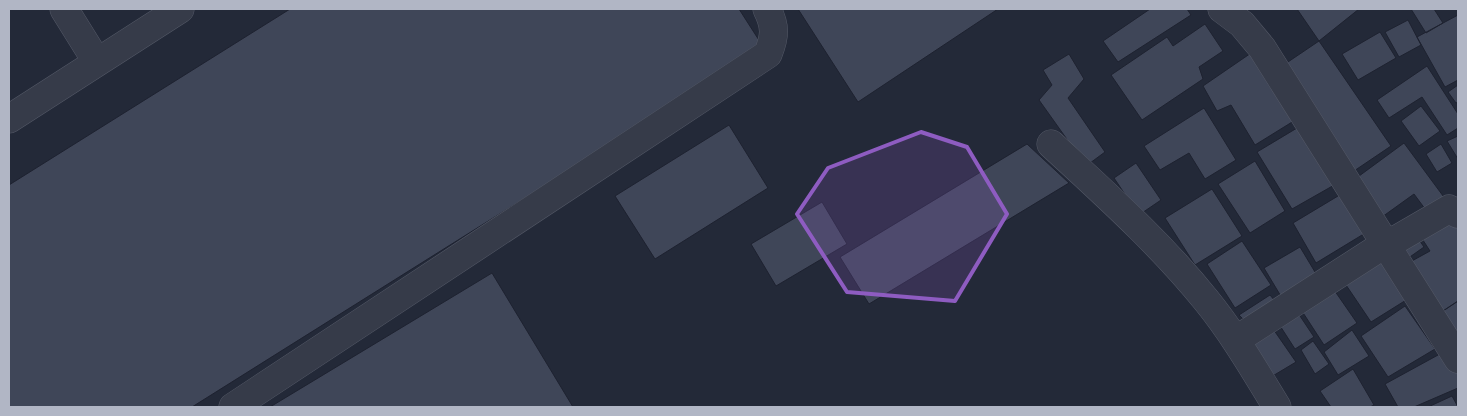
<svg xmlns="http://www.w3.org/2000/svg" width="1467" height="416" font-family="'Golos Text',sans-serif">
	<rect width="100%" height="100%" fill="#232938"/>
	<!-- building -->
	<path fill="#3f4658" stroke="#1e2230" d="M290,9H739L764,48L192,407H9V185Z
		M798,9H998L858,102Z
		M1150,9H1187L1191,15L1118,62L1103,41Z
		M1297,9H1359L1319,41Z
		M1411,9H1434L1443,23L1426,33Z
		M1458,15V80L1445,87L1417,37Z
		M1408,20L1421,45L1399,57L1385,32Z
		M1205,24L1223,51L1199,67L1203,79L1142,120L1111,75L1167,37L1173,46Z
		M1380,32L1396,58L1358,80L1342,54Z
		M1319,41L1391,146L1354,171L1282,66Z
		M1254,51L1297,119L1255,145L1231,105L1217,111L1203,86Z
		M1069,54L1084,79L1068,98L1105,152L1086,166L1039,100L1052,85L1043,70Z
		M1427,66L1458,114V128L1447,135L1422,97L1389,118L1377,100Z
		M1458,85V102L1456,103L1448,92Z
		M1421,106L1440,131L1419,146L1401,121Z
		M1204,108L1236,160L1205,179L1189,153L1160,170L1144,146Z
		M729,125L768,188L655,259L615,196Z
		M1302,125L1336,184L1292,209L1257,152Z
		M1458,136V159L1447,141Z
		M1404,143L1449,204L1431,217L1414,194L1382,217L1355,179Z
		M1027,144L1069,183L869,304L840,257Z
		M1441,144L1452,163L1437,172L1426,154Z
		M1255,161L1285,211L1250,233L1218,184Z
		M1136,163L1161,200L1139,215L1114,178Z
		M1212,189L1242,236L1195,265L1165,218Z
		M1343,193L1367,232L1316,263L1293,223Z
		M822,202L847,244L776,286L751,244Z
		M1454,216L1458,225V301L1440,313L1410,262L1430,251L1419,234Z
		M1415,234L1424,247L1407,259L1397,244Z
		M1242,241L1271,285L1235,308L1207,264Z
		M1300,247L1318,277L1282,298L1264,268Z
		M1384,256L1411,297L1371,322L1344,282Z
		M492,273L573,407H270Z
		M1330,284L1357,323L1324,345L1298,305Z
		M1270,295L1275,301L1244,320L1239,315Z
		M1458,301V342L1434,317Z
		M1405,306L1435,349L1388,377L1361,336Z
		M1294,307L1314,337L1295,349L1275,318Z
		M1269,323L1296,362L1271,377L1245,337Z
		M1352,330L1369,356L1338,375L1324,352Z
		M1313,341L1329,364L1315,374L1301,350Z
		M1449,349L1458,365V388L1414,407H1398L1385,384Z
		M1353,369L1374,405L1370,407H1331L1320,391Z
		M1452,396L1458,407H1428Z"/>
	<g fill="none" stroke-linecap="round" stroke-linejoin="round">
		<defs>
			<path id="minor" d="M64,9L97,62
				M1222,9L1242,24L1262,48L1458,359
				M9,119L180,9
				M1051,144C1105,194 1160,243 1206,300C1233,333 1255,371 1277,407
				M1236,340L1385,244L1399,238L1449,209L1458,214
				M233,407L768,54C775,36 776,27 767,9"/>
		</defs>
		<!-- minor casing -->
		<use href="#minor" stroke="#545967" stroke-width="29"/>
		<!-- minor -->
		<use href="#minor" stroke="#363b49" stroke-width="28"/>
	</g>
	<!-- marked area -->
	<path fill="#8e5cc1" fill-opacity="0.2" stroke="#8e5cc1" stroke-width="4" stroke-linejoin="round" d="M921,132L967,147L1007,214L955,301L847,292L797,214L828,168Z"/>
	<!-- border -->
	<rect width="1467" height="416" fill="none" stroke="#b1b6c5" stroke-width="20"/>
</svg>
